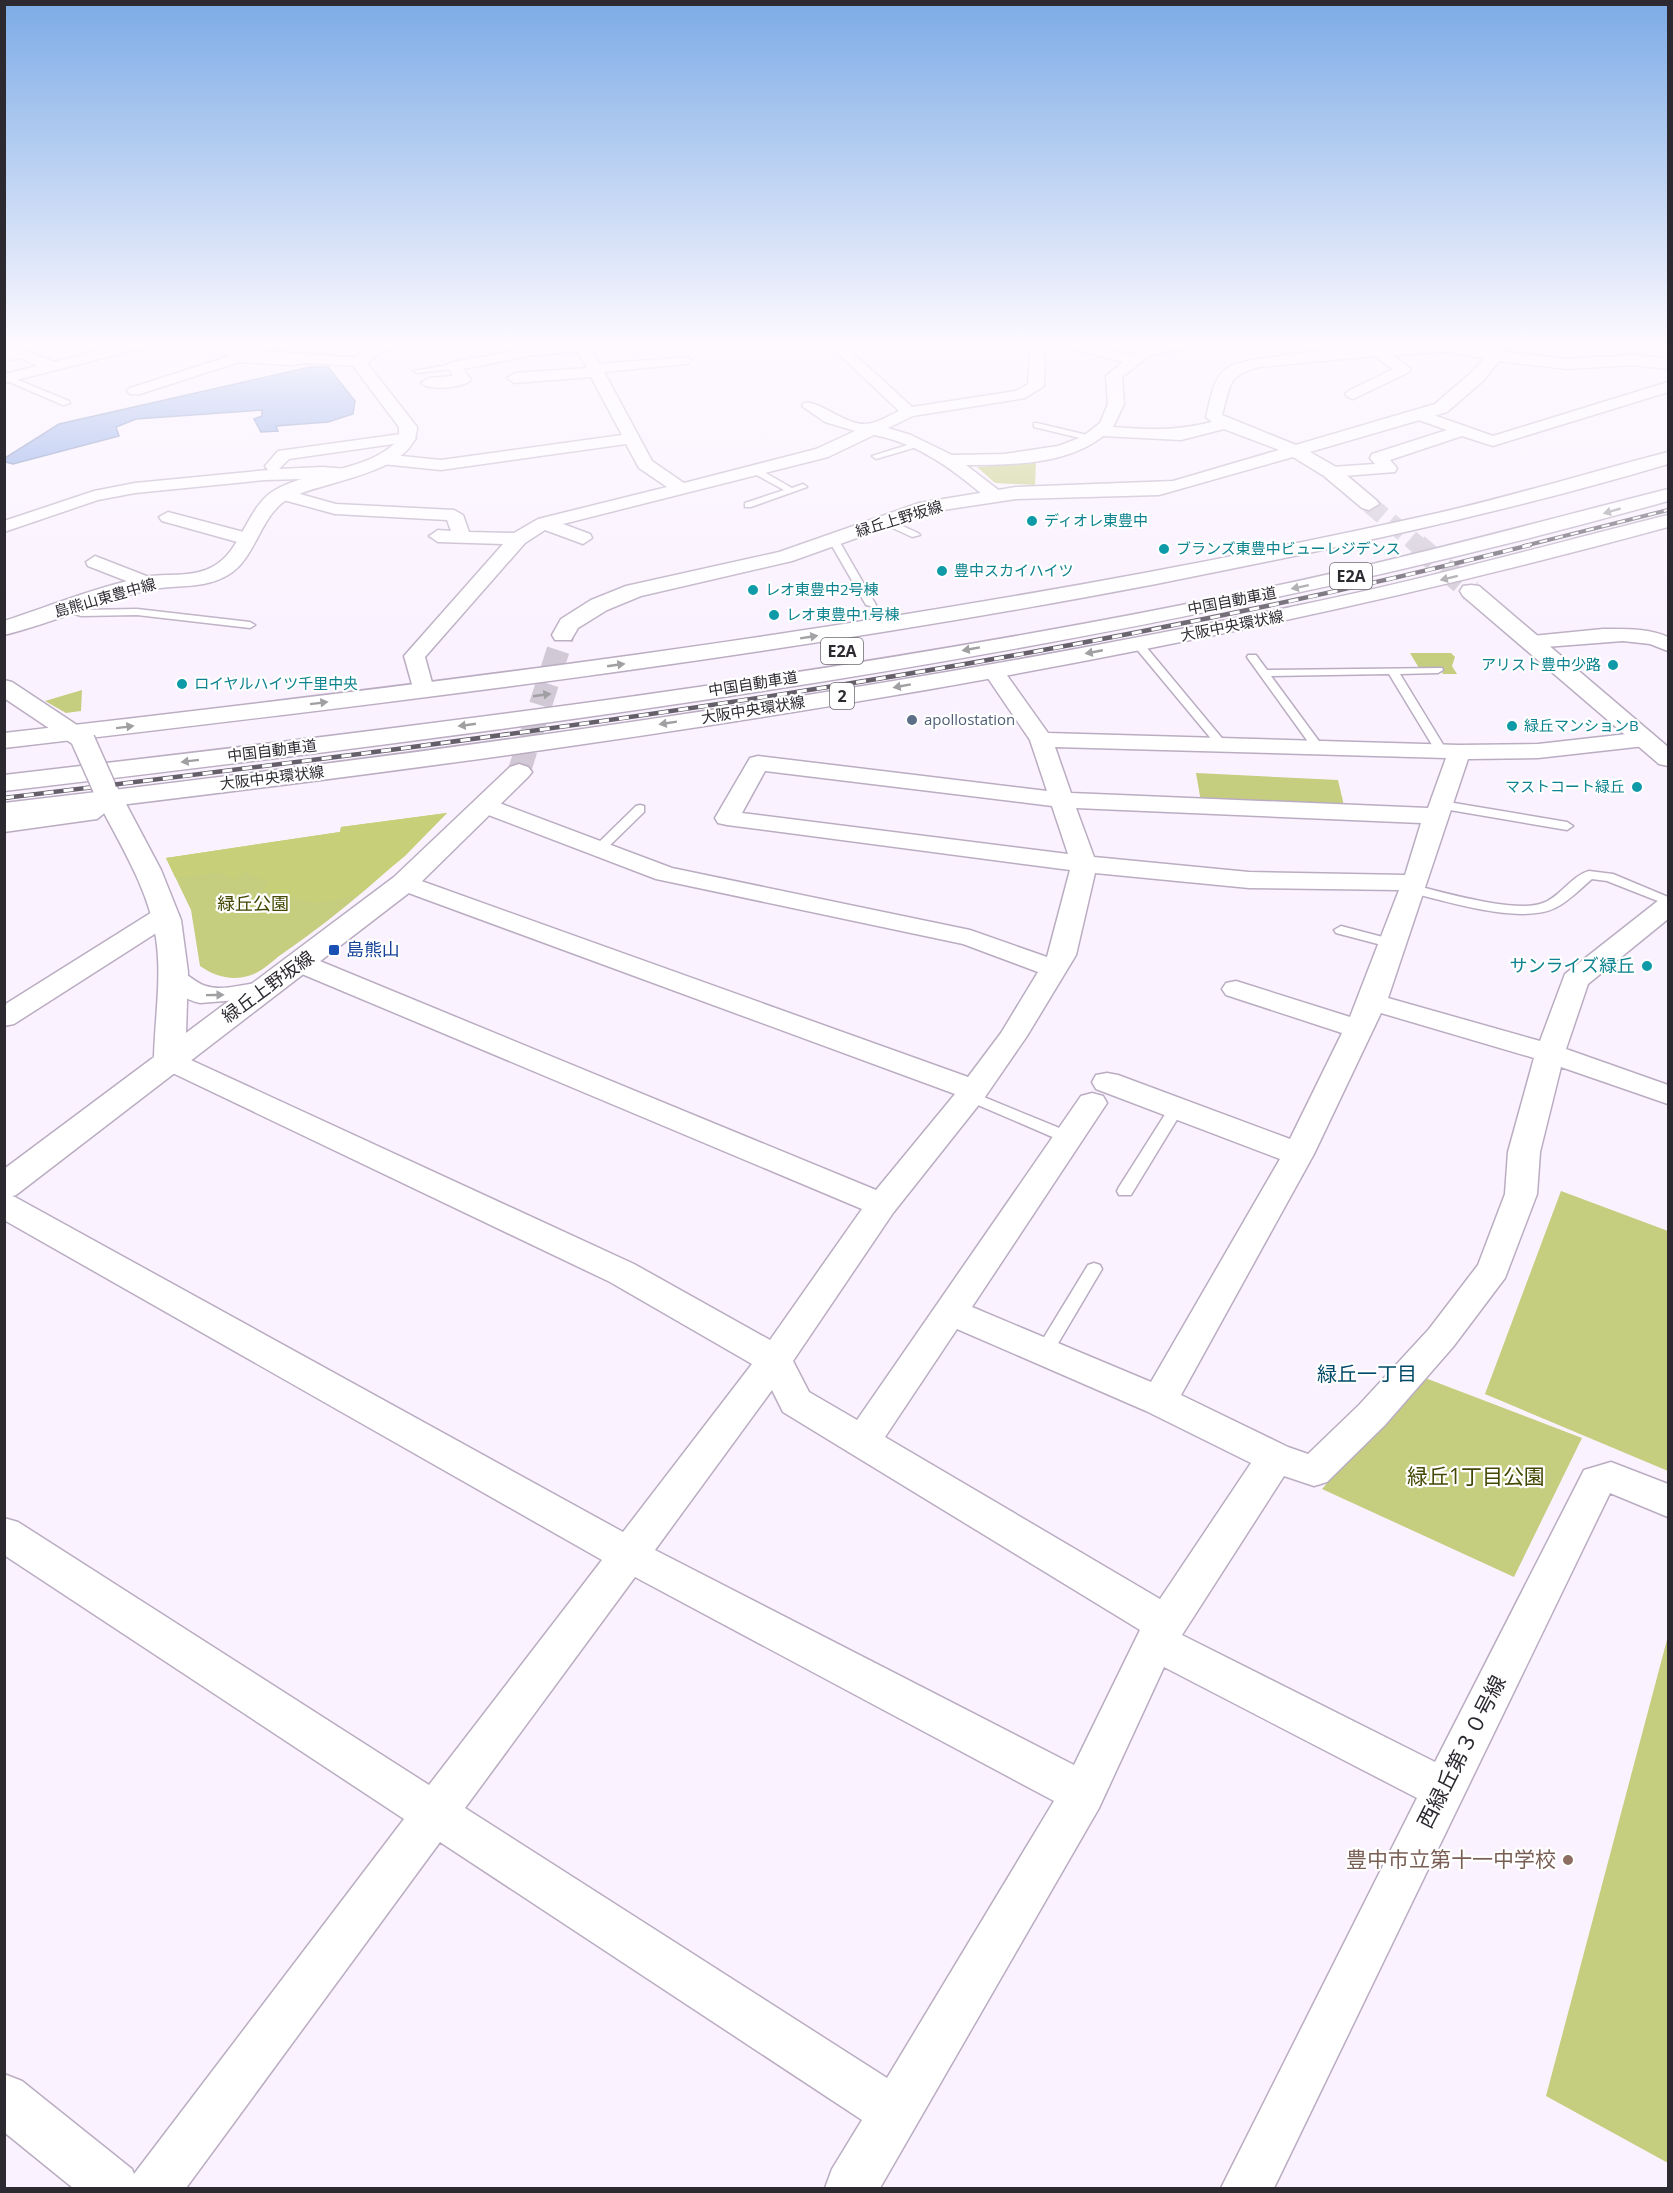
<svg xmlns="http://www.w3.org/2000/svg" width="1673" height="2193" font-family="'Open Sans','Noto Sans JP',sans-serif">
	<rect width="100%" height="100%" fill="#faf2ff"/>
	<!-- green -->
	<path fill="#c5cd7e" d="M1036,463L1035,485L995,483L977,467Z
		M1410,653H1451L1455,657L1452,666L1457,674H1443L1440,668H1419Z
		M82,690L81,711L66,713L45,701Z
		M1196,773L1338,780L1345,810L1201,802Z
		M447,813C396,865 342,913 282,954C272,961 261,973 248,976C231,981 214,976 200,966L191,910L166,858L340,832L341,827Z
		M1561,1191L1668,1231V1471L1485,1394Z
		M1420,1376L1582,1438L1514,1577L1322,1489Z
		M1668,1636V2163L1546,2096Z"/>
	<!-- forest -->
	<path fill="#c7d079" d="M447,813L405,856L358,895L315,903L263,890L270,882L246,872L234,879L219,873L175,877L166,858L340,832L341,827Z"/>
	<!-- water -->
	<path fill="#7b9de3" stroke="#647aae" stroke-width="1.5" d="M310,367H328L355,401L353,414L328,422L276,426L278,431L261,432L254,419L262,416V410L136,419L116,427L119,436L13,464L5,462V458L59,424Z"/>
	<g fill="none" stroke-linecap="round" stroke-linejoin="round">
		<!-- secondary-tunnel-far1 -->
		<path stroke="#d1cad6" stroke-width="18" stroke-dasharray="18 9" stroke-linecap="butt" d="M1369,504L1419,546"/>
		<!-- secondary-tunnel -->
		<path stroke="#d1cad6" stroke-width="23" stroke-dasharray="23 12" stroke-linecap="butt" d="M1417,545L1471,591
			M519,772L563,635"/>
		<defs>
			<path id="lane" d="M116,340H126L139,346L132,348Z
				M454,364L457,368L417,373L413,371Z
				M8,376L69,401L70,403L63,405L5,380Z
				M1037,423L1091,436L1092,438L1088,440L1034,427V423Z
				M917,442L921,444L920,446L876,459L872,456Z
				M751,468H757L792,488L803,484L807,487L751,507H745V503L784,490L751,472Z
				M885,518L918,533L920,535L912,537L882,523L880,521Z
				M833,536L838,539L876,605L875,607L866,605L828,539Z
				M67,605L82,610L137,609L250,622L255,625L250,628L137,615L81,616L63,610L62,608Z
				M1134,642H1142L1226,743V747H1218L1134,646Z
				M1248,655H1256L1267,670L1442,668L1443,670L1438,673L1400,674L1447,751L1441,754L1437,753L1389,674L1271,676L1324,748L1322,750H1314L1247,657Z
				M1442,801L1567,822L1573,826L1567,830L1438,808L1436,805Z
				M640,805L644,806V812L603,852H595V846L636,806Z
				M1589,871L1613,874L1668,897V905L1607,881L1592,879C1580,889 1569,901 1555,908C1520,925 1446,901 1408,892L1407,889L1413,885C1443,892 1516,914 1543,903C1560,897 1571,876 1589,871Z
				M1341,926L1398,941L1400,944L1393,948L1336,933L1334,930Z
				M969,1091L1074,1134L1077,1138L1069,1143L1064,1142L964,1099L962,1096L964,1093Z
				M1176,1103L1184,1108L1131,1195H1119L1117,1191L1119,1187L1171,1105Z
				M1094,1263L1100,1265L1102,1269L1050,1357L1044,1359L1038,1357L1035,1352L1038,1347L1088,1265Z"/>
			<path id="street" d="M141,340H165L163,343L4,383V374L38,366L20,358L4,361V352L21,349L54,362Z
				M194,340H214L238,349L358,358L365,362L358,366L305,363L291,365L239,362L140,394H130L127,391L130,388L230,356Z
				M572,340H586L599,364L689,357L691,360L689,363L684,364L604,372L652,461L684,483L816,449L855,431L825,422L802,406L804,403C820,399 849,430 872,423C881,421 890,415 899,411L824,340H839L912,407L1016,391L1028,384L1031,340H1045L1044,386L1025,398L913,416L888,428L911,435L952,455L1004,454L1058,446L1082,437L1100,423L1108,404L1106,376L1123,362L1052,343L1050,340H1073L1131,355L1149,347L1181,340H1197L1186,348L1149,356L1122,377L1124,404L1113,427C1150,430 1176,431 1212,422L1206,417C1211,400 1213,373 1231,366C1263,352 1482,333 1502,356L1495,360L1446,352L1392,355L1411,369L1409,372L1353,399L1348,397L1345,394L1348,391L1393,369L1374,356L1259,367C1226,376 1231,385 1222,415L1301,447L1303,451L1295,456L1224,429L1181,440L1103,436C1067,465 1011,465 966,465L1001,492L1004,496L1001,500H989C955,471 919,443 874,435L828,457L563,524L590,534L592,538L583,544L545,530L525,543L425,657L434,690L431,695H415L404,656L503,544L438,542L429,536L438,530L451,531L447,520L335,514L276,498L273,494L282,489L336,504L454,510L463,515L469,532L514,533L538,519L667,487L639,468L626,444L441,470L382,464L374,459L382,454L441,460L622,435L591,377L515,383L507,378L515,373L587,368L577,351L528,356L463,369L471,380C463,388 429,391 421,383L429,378L453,376L447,366L449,363L528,348L573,343Z
				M623,340H647L645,343L630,344Z
				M1668,382V392L1499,444L1493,446L1462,436L1390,460L1397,468L1395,472L1331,477L1322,472L1331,467L1375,464L1370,458L1372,454L1447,430L1413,418L1411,415L1413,412H1425L1493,436Z
				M408,433L416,438L414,441L289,459L279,469L323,467L348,469L351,473L348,477L342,478L265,480L135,493L98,500L4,532V521L94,491L135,483L268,470L265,466L278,451Z
				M168,512L255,535L257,539L248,545L162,521L159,517Z
				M95,556L154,579L157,583L147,589L88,566L86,562Z
				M1603,629C1624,629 1649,628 1668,637V651L1650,644L1623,641L1532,648L1525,646L1522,642L1525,638L1532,636Z
				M994,665L1001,667L1048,733L1459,745L1538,744L1645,732L1653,734L1656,739L1653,744L1645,746L1538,758L1468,759L1388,998L1540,1041L1565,974L1659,900L1668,898V919L1588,984L1566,1049L1668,1085V1104L1561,1067L1540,1152L1537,1194L1505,1278L1453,1347L1385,1425L1327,1482L1314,1486L1284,1476L1182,1635L1435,1762L1584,1470L1611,1462L1668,1484V1517L1610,1493L1274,2188H1221L1417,1798L1164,1667L1099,1808L880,2188H825L832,2169L862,2120L440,1842L186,2188H73L4,2132V2074L22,2081L132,2169L134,2174L404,1819L4,1555V1518L18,1522L429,1785L602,1560L4,1220V1194L15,1197L623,1532L752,1364L610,1282L160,1067L155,1061L160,1055L170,1052L180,1055L634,1264L770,1340L862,1209L290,969L286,963L290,957L300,955L310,957L876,1190L955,1094L395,888L391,883L395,878L404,875L413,878L968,1077L1001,1033L1038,972L963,944L656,879L478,811L474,806L478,801L486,799L494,801L672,868L970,930L1047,957L1070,870L727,825L718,823L715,818L750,758L758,756L1047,791L1030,740L983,671L987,667ZM1055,747L1446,758L1428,808L1071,793ZM765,771L1052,806L1068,854L742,813ZM1076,808L1421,823L1405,875L1249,872L1094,857ZM1095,873L1249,888L1399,890L1350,1017L1236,981L1226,983L1222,989L1226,995L1342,1033L1290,1139L1118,1075L1107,1073L1096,1075L1092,1082L1096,1089L1280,1159L1151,1382L972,1307L1107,1103L1103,1096L1092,1093L1081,1096L857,1420L809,1392L793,1361L893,1213L985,1097L1027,1036L1076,955ZM1381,1013L1534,1058L1508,1152L1505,1194L1478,1265L1429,1329L1359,1405L1308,1454L1288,1447L1181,1395L1314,1154ZM957,1329L1146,1411L1251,1463L1160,1599L885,1437ZM772,1390L783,1412L1140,1630L1074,1765L655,1550ZM635,1577L1054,1801L887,2078L465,1808Z
				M110,792L118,794L122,799L97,819L4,832V818L81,808L102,794Z
				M166,907L175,909L179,915L175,921L14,1024L4,1026V1005L157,909Z
				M173,968C186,971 194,983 206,986C227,993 252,979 273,984L277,990L273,996L263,998L200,1003C185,1000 168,988 159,976L163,970Z"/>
			<path id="secondary" d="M385,340H408L406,343L382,351L367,363L417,427C417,473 322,481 290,498C260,513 257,558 228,575C203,590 174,584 148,590C99,601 53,623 4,635V621C50,606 97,587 144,577C167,573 191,578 212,567C242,552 246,507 275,490C310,470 363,472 394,444C400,440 399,434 399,427L350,362L370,345Z
				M1491,340H1507L1504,352L1567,359L1634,355L1668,359V369L1634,365L1567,369L1499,361L1484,380L1447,412L1310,452L1338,468L1376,500L1379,504L1369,510L1362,508L1324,476L1293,457L1159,495L1016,499L930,512L792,561L641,596L607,610L578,628L571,640H555L552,635L561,619L591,600L626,586L779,552L919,503L1016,487L1173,481L1435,404L1472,372L1487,355Z
				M1471,585L1479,586L1668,747V766L1659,764L1463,596L1460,591L1463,586Z
				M4,680L12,682L92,735L95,740L92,745L83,747L74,745L4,698Z
				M519,764L528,767L532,772L528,777L414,889L16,1195L4,1199V1169L154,1057C155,1017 162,977 156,938C148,884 114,836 91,787L95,781L104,779L113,781L117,787L161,870L181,920L188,972L186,1033L394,877L510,767Z"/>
			<path id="primary" d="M1668,452V464C1500,514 1328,550 1156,584C775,657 390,703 4,748V733C485,678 965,619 1438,513C1516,495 1591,472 1668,452Z
				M1668,515V527C1124,676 564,753 4,819V803C440,752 876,694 1305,604C1427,579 1547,545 1668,515Z"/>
			<path id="highway" d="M1668,489V501C1126,653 563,725 4,791V775C423,726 843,676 1256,590C1395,561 1531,524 1668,489Z"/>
		</defs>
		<!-- lane casing -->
		<use href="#lane" stroke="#baadc2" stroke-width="3"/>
		<!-- street casing -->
		<use href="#street" stroke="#baadc2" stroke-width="3"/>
		<!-- secondary casing -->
		<use href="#secondary" stroke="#baadc2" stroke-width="3"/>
		<!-- primary casing -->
		<use href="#primary" stroke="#baadc2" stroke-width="3"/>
		<!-- highway casing -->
		<use href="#highway" stroke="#baadc2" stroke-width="3"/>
		<!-- lane -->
		<use href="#lane" fill="#fff" fill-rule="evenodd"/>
		<!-- street -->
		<use href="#street" fill="#fff" fill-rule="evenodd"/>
		<!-- secondary -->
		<use href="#secondary" fill="#fff" fill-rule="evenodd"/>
		<!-- primary -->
		<use href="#primary" fill="#fff" fill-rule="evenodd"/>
		<!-- highway -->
		<use href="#highway" fill="#fff" fill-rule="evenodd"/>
		<defs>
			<path id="rail-far1" d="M1524,546L1668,510"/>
			<path id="rail" d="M4,798C516,736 1030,672 1530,545"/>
		</defs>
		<!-- rail-far1 casing -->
		<use href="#rail-far1" stroke="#645f69" stroke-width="4"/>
		<!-- rail casing -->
		<use href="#rail" stroke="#645f69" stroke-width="4.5"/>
		<!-- rail-far1 -->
		<use href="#rail-far1" stroke="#fff" stroke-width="2" stroke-dasharray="8" stroke-linecap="butt"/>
		<!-- rail -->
		<use href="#rail" stroke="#fff" stroke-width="3" stroke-dasharray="10" stroke-linecap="butt"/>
		<defs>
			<path id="secondary-bridge" d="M83,740L104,787"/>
		</defs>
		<!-- secondary-bridge casing -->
		<use href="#secondary-bridge" stroke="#baadc2" stroke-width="26" stroke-linecap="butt"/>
		<!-- secondary-bridge -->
		<use href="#secondary-bridge" stroke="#fff" stroke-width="23"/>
	</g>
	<!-- one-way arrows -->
	<defs><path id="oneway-solid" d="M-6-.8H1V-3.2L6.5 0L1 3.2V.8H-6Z" transform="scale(1.5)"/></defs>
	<g fill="#a09fa2">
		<use href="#oneway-solid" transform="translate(1612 511) rotate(164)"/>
		<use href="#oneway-solid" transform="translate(1449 578) rotate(166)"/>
		<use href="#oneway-solid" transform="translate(1300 587) rotate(168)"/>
		<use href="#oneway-solid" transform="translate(809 637) rotate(-9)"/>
		<use href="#oneway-solid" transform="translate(971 649) rotate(170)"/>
		<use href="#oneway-solid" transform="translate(1094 652) rotate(169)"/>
		<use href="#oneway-solid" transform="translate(616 665) rotate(-8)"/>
		<use href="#oneway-solid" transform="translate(902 686) rotate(170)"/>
		<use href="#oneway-solid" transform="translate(542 695) rotate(-8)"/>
		<use href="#oneway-solid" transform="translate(319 703) rotate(-7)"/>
		<use href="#oneway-solid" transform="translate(668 723) rotate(171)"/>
		<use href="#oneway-solid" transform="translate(467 725) rotate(172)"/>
		<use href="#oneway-solid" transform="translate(125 727) rotate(-7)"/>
		<use href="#oneway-solid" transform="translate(190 761) rotate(173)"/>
		<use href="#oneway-solid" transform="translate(215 995) rotate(-1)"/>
	</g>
	<!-- sky -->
	<linearGradient id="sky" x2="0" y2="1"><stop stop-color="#7cabe6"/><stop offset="0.53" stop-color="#fdf9ff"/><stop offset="1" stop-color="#fdf9ff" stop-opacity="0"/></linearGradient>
	<rect width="1673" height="647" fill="url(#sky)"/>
	<!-- markers -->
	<g fill="#0f9aa8" stroke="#fff" stroke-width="2">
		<circle cx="1032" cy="521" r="6"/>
		<circle cx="1164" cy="549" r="6"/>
		<circle cx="942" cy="571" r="6"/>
		<circle cx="753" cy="590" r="6"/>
		<circle cx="774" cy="615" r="6"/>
		<circle cx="1613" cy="665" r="6"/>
		<circle cx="182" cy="684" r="6"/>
		<circle cx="1512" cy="726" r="6"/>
		<circle cx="1637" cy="787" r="6"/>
		<circle cx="1647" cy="966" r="6"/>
	</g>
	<circle fill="#5c6f8a" stroke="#fff" stroke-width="2" cx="912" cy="720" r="6"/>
	<rect fill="#1a4fb4" stroke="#fff" stroke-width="2" x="328" y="944" width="12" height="12" rx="3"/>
	<circle fill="#8d6e63" stroke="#fff" stroke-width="2" cx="1568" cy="1860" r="6"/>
	<g text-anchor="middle" stroke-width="4.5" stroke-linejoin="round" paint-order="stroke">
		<!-- far-street labels -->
		<g font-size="15" fill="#2d2931" stroke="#fff">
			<text transform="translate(899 519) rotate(-17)" y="5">緑丘上野坂線</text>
			<text transform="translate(105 598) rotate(-16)" y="5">島熊山東豊中線</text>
			<text transform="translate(1232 601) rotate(-11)" y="5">中国自動車道</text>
			<text transform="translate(1232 626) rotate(-11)" y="5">大阪中央環状線</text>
			<text transform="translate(753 684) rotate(-9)" y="5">中国自動車道</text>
			<text transform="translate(753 710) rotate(-9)" y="5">大阪中央環状線</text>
			<text transform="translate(272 751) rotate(-7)" y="5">中国自動車道</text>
			<text transform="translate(272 778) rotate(-7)" y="5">大阪中央環状線</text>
		</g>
		<!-- far-culture labels -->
		<g font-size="15" fill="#0d838f" stroke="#fff" text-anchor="start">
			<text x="1044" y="526">ディオレ東豊中</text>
			<text x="1176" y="554">ブランズ東豊中ビューレジデンス</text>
			<text x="954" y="576">豊中スカイハイツ</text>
			<text x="765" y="595">レオ東豊中2号棟</text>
			<text x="786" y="620">レオ東豊中1号棟</text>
			<text x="1601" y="670" text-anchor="end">アリスト豊中少路</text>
			<text x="194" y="689">ロイヤルハイツ千里中央</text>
			<text x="1524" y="731">緑丘マンションB</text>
			<text x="1625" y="792" text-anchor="end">マストコート緑丘</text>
		</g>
		<!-- far-service labels -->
		<g font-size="15" fill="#4e5e75" stroke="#fff" text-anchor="start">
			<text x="924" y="725">apollostation</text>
		</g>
		<!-- shield labels -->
		<g fill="#fff" stroke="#6c696f" stroke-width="1.5">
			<rect x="1330" y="563" width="42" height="26" rx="4.5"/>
			<rect x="821" y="638" width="42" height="26" rx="4.5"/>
			<rect x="830" y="683" width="24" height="26" rx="4.5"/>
		</g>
		<g font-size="16" font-weight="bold" fill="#2d2931">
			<text x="1351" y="582">E2A</text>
			<text x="842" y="657">E2A</text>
			<text x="842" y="702">2</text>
		</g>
		<!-- park labels -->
		<g font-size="18" fill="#444803" stroke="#fff">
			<text x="253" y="910">緑丘公園</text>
		</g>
		<!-- transit labels -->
		<g font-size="18" fill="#164399" stroke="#fff" text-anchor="start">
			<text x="346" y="956">島熊山</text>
		</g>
		<!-- culture labels -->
		<g font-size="18" fill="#0d838f" stroke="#fff" text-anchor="end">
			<text x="1635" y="972">サンライズ緑丘</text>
		</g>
		<!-- street labels -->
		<g font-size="18" fill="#2d2931" stroke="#fff">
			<text transform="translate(268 987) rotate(-36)" y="6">緑丘上野坂線</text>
		</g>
		<!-- neighbourhood labels -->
		<g font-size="20" fill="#004a67" stroke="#fff">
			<text x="1367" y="1381">緑丘一丁目</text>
		</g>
		<!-- near-park labels -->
		<g font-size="21" fill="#444803" stroke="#fff">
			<text x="1476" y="1484">緑丘1丁目公園</text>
		</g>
		<!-- near-street labels -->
		<g font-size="21" fill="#2d2931" stroke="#fff">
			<text transform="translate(1462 1752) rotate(-63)" y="7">西緑丘第３０号線</text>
		</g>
		<!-- near-education labels -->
		<g font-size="21" fill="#785e54" stroke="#fff" text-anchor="end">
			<text x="1556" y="1867">豊中市立第十一中学校</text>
		</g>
	</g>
	<!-- border -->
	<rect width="1673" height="2193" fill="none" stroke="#2d2931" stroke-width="12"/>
</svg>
